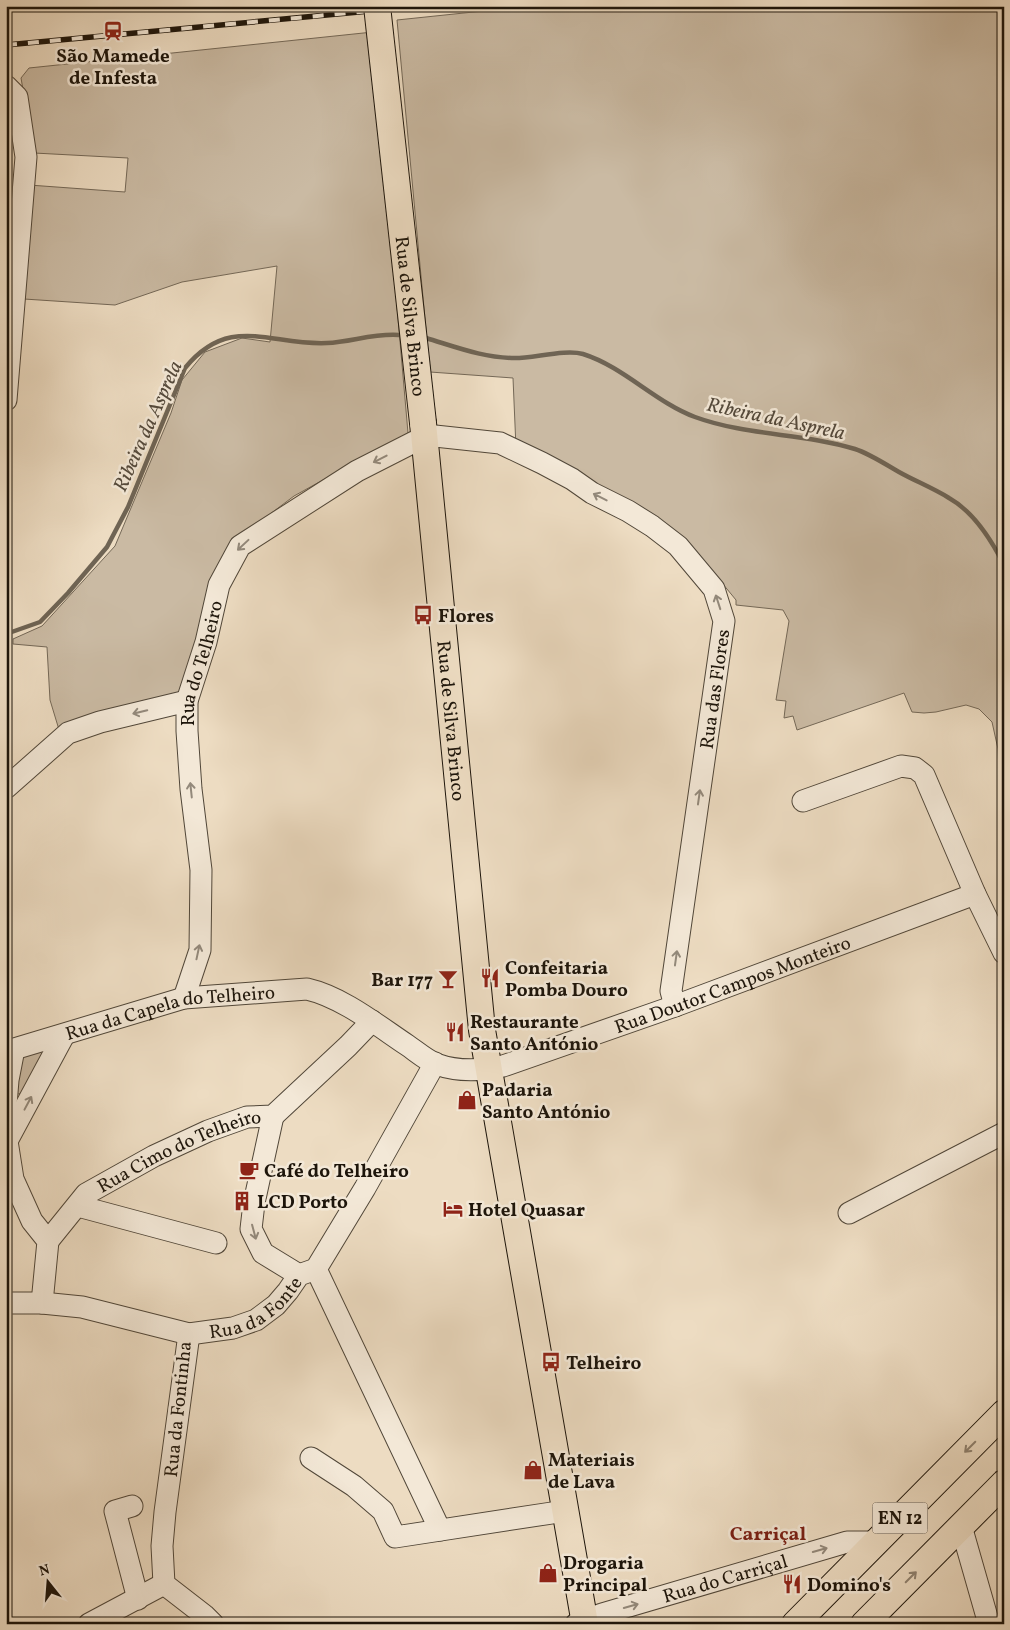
<svg xmlns="http://www.w3.org/2000/svg" width="1010" height="1630" font-family="Vollkorn,serif">
	<rect width="100%" height="100%" fill="#eddcc2"/>
	<filter id="stains"><feTurbulence type="fractalNoise" baseFrequency=".004" numOctaves="4"/><feColorMatrix values="0 0 0 0 .2 0 0 0 0 .09 0 0 0 0 .02 0 0 0 .5 -.17"/></filter>
	<radialGradient id="worn" r=".72"><stop offset=".6" stop-color="#630" stop-opacity="0"/><stop offset="1" stop-color="#630" stop-opacity=".3"/></radialGradient>
	<!-- green -->
	<path fill="#cabaa3" stroke="#746857" d="M531,6H1004V817L1001,814L998,749L992,722L979,709L966,705L936,712L924,713L912,712L904,693L797,730L793,716L784,718L786,701L776,700L789,621L783,610L736,605V600L685,538L516,448L513,378L430,372L397,20Z
		M373,32L408,433L294,496L233,542L183,696L60,733L50,700L47,647L13,644V639L42,626L115,546L171,413L182,380L205,352L242,338L270,342L277,266L182,282L115,305L24,299L29,185L125,192L128,158L34,153L21,78L29,68Z
		M33,1049H46L23,1093L18,1094L16,1092L18,1062Z"/>
	<g fill="none" stroke-linecap="round" stroke-linejoin="round">
		<!-- stream -->
		<path stroke="#6f6454" stroke-width="4.5" d="M426,338C456,347 484,358 515,358C534,358 566,349 583,354C624,367 655,402 695,417C747,436 803,433 855,449C870,454 885,464 899,472C915,481 933,488 949,498C974,512 991,539 1004,565
			M6,634L40,622L68,593L107,547L128,507L185,368C230,313 271,346 327,343C351,342 374,333 399,335"/>
		<defs>
			<g id="minor">
				<path d="M6,86L17,97L26,157L6,400"/>
				<path d="M6,788L68,733L100,722L187,701"/>
				<path d="M803,801L901,766L915,768L924,775L975,894L1004,953"/>
				<path id="s1" d="M184,998L200,950L201,870L191,789L187,731V701L206,642L219,585L240,546L357,471L414,442L435,436L500,443L542,463L572,479L592,493L628,511L652,526L678,546L714,589L724,621L671,991L675,1006"/>
				<path id="s2" d="M6,1105L8,1080L14,1049L184,998L307,989C342,997 377,1025 407,1045C416,1051 426,1060 436,1064C458,1072 481,1071 503,1066L675,1006L975,894"/>
				<path d="M273,1116L254,1203L251,1229L263,1253L299,1275"/>
				<path d="M78,1206L216,1243"/>
				<path d="M849,1213L1004,1133"/>
				<path id="s3" d="M48,1241L86,1194L154,1156L208,1131L247,1117L273,1116L348,1046L372,1021"/>
				<path d="M316,1269L440,1530"/>
				<path d="M6,1303H42L82,1307L189,1334L165,1512L162,1546L164,1584L204,1615L213,1624"/>
				<path d="M42,1303L48,1241L32,1221L13,1179L7,1141L64,1035"/>
				<path id="s4" d="M189,1334L233,1328L256,1320L276,1305L288,1291L299,1275L316,1269L365,1188L435,1063"/>
				<path d="M311,1458L354,1486L383,1511L395,1537L565,1511"/>
				<path d="M132,1506L115,1511L138,1599"/>
				<path d="M961,1526L989,1624"/>
				<path d="M89,1624L164,1584"/>
				<path id="s5" d="M576,1624L602,1614L847,1542H877"/>
			</g>
			<g id="major">
				<path id="s6" d="M423,423L482,1030L585,1624"/>
				<path d="M795,1624L1004,1413"/>
				<path d="M864,1624L1004,1483"/>
			</g>
		</defs>
		<!-- minor casing -->
		<use href="#minor" stroke="#514739" stroke-width="23"/>
		<!-- major casing -->
		<use href="#major" stroke="#1d150b" stroke-width="28"/>
		<!-- minor -->
		<use href="#minor" stroke="#f3e8d7" stroke-width="21"/>
		<!-- major -->
		<use href="#major" stroke="#eddcc2" stroke-width="26"/>
		<defs>
			<path id="rail" d="M6,45L424,6"/>
		</defs>
		<!-- rail casing -->
		<use href="#rail" stroke="#1d150b" stroke-width="5.5"/>
		<!-- rail -->
		<use href="#rail" stroke="#f3e8d7" stroke-width="4" stroke-dasharray="11" stroke-linecap="butt"/>
		<defs>
			<g id="major-bridge">
				<path id="s7" d="M377,6L423,423"/>
			</g>
		</defs>
		<!-- major-bridge casing -->
		<use href="#major-bridge" stroke="#1d150b" stroke-width="28" stroke-linecap="butt"/>
		<!-- major-bridge -->
		<use href="#major-bridge" stroke="#eddcc2" stroke-width="26"/>
	</g>
	<!-- one-way arrows -->
	<defs><path id="oneway-shaft" d="M-6 0H5M1.5-3L5.5 0L1.5 3" fill="none" stroke-width="1.6" stroke-linecap="round" stroke-linejoin="round" transform="scale(1.25)"/></defs>
	<g stroke="#93897b">
		<use href="#oneway-shaft" transform="translate(380 459) rotate(153)"/>
		<use href="#oneway-shaft" transform="translate(600 497) rotate(-153)"/>
		<use href="#oneway-shaft" transform="translate(243 545) rotate(137)"/>
		<use href="#oneway-shaft" transform="translate(718 602) rotate(-108)"/>
		<use href="#oneway-shaft" transform="translate(140 712) rotate(166)"/>
		<use href="#oneway-shaft" transform="translate(191 790) rotate(-96)"/>
		<use href="#oneway-shaft" transform="translate(699 797) rotate(-82)"/>
		<use href="#oneway-shaft" transform="translate(198 952) rotate(-78)"/>
		<use href="#oneway-shaft" transform="translate(676 958) rotate(-82)"/>
		<use href="#oneway-shaft" transform="translate(28 1103) rotate(-62)"/>
		<use href="#oneway-shaft" transform="translate(254 1232) rotate(75)"/>
		<use href="#oneway-shaft" transform="translate(820 1550) rotate(-16)"/>
		<use href="#oneway-shaft" transform="translate(631 1606) rotate(-16)"/>
	</g>
	<g stroke="#8f8270">
		<use href="#oneway-shaft" transform="translate(970 1447) rotate(135)"/>
		<use href="#oneway-shaft" transform="translate(911 1577) rotate(-45)"/>
	</g>
	<!-- icons -->
	<defs>
		<symbol id="station-bare" viewBox="-9 -9 18 18"><path d="M-3-6H3Q5-6 5-4V2Q5 4 3 4L4.5 6H3L1.5 4h-3L-3 6H-4.5L-3 4Q-5 4-5 2V-4Q-5-6-3-6ZM-3.5-4v3h7v-3ZM-3.5 1v1.5H-2V1ZM2 1v1.5H3.5V1Z" fill="#8f2418" stroke="#f3e8d7" stroke-width="2.5" paint-order="stroke"/></symbol>
		<symbol id="bus-bare" viewBox="-9 -9 18 18"><path d="M-5-6H5V4H4V6H2V4H-2V6H-4V4H-5ZM-3.5-4V0h7V-4ZM-3.5 1.2v1.5H-2V1.2ZM2 1.2v1.5H3.5V1.2Z" fill="#8f2418" stroke="#f3e8d7" stroke-width="2.5" paint-order="stroke"/></symbol>
		<symbol id="restaurant-bare" viewBox="-9 -9 18 18"><path d="M-5-6h1v4h1v-4h1v4h1v-4h1v5L-1.5 .5V6h-2V.5L-5-1ZM5-6V6H3V1.5H1.5Q1.5-4 5-6Z" fill="#8f2418" stroke="#f3e8d7" stroke-width="2.5" paint-order="stroke"/></symbol>
		<symbol id="bar-bare" viewBox="-9 -9 18 18"><path d="M-6-5H6L.8 .8V4.5H3.5V6h-7V4.5H-.8V.8Z" fill="#8f2418" stroke="#f3e8d7" stroke-width="2.5" paint-order="stroke"/></symbol>
		<symbol id="shop-bare" viewBox="-9 -9 18 18"><path d="M-5-2.5h2.3a2.7 3.5 0 0 1 5.4 0H5L5.5 6h-11ZM-1.5-2.5h3a1.5 2.3 0 0 0-3 0Z" fill="#8f2418" stroke="#f3e8d7" stroke-width="2.5" paint-order="stroke"/></symbol>
		<symbol id="cafe-bare" viewBox="-9 -9 18 18"><path d="M-5.5-4.5H6V0H3Q3 3.5 0 3.5H-2.5Q-5.5 3.5-5.5 0ZM3-3.2v2h1.7v-2ZM-6 4.5H4V6H-6Z" fill="#8f2418" stroke="#f3e8d7" stroke-width="2.5" paint-order="stroke"/></symbol>
		<symbol id="building-bare" viewBox="-9 -9 18 18"><path d="M-4-6H4V6H1V3H-1V6H-4ZM-2.5-4.3h1.7v1.8h-1.7ZM.8-4.3h1.7v1.8H.8ZM-2.5-1h1.7V.8h-1.7ZM.8-1h1.7V.8H.8Z" fill="#8f2418" stroke="#f3e8d7" stroke-width="2.5" paint-order="stroke"/></symbol>
		<symbol id="hotel-bare" viewBox="-9 -9 18 18"><path d="M-6-4.5h1.5V1H6V5H4.5V3h-9V5H-6ZM-4 0a1.8 1.8 0 1 1 3.6 0ZM.5 0V-2.5h3Q6-2.5 6 0Z" fill="#8f2418" stroke="#f3e8d7" stroke-width="2.5" paint-order="stroke"/></symbol>
	</defs>
	<g fill-rule="evenodd">
		<use href="#station-bare" x="99" y="17" width="28" height="28"/>
		<use href="#bus-bare" x="409" y="601" width="28" height="28"/>
		<use href="#restaurant-bare" x="476" y="964" width="28" height="28"/>
		<use href="#bar-bare" x="434" y="965" width="28" height="28"/>
		<use href="#restaurant-bare" x="441" y="1018" width="28" height="28"/>
		<use href="#shop-bare" x="453" y="1086" width="28" height="28"/>
		<use href="#cafe-bare" x="235" y="1156" width="28" height="28"/>
		<use href="#building-bare" x="228" y="1187" width="28" height="28"/>
		<use href="#hotel-bare" x="439" y="1195" width="28" height="28"/>
		<use href="#bus-bare" x="537" y="1348" width="28" height="28"/>
		<use href="#shop-bare" x="519" y="1456" width="28" height="28"/>
		<use href="#shop-bare" x="534" y="1559" width="28" height="28"/>
		<use href="#restaurant-bare" x="778" y="1570" width="28" height="28"/>
	</g>
	<g text-anchor="middle" stroke-width="5" stroke-linejoin="round" paint-order="stroke">
		<!-- shield labels -->
		<rect fill="#f3e8d7" stroke="#5d5448" stroke-width="1" x="872.5" y="1502.5" width="55" height="31" rx="4"/>
		<g font-size="18" font-weight="bold" fill="#1d150b">
			<text x="900" y="1524">EN 12</text>
		</g>
		<!-- poi labels -->
		<g font-size="19" font-weight="bold" fill="#1d150b" stroke="#f3e8d7" text-anchor="start">
			<text x="113" y="62" text-anchor="middle">São Mamede<tspan x="113" dy="22">de Infesta</tspan></text>
			<text x="438" y="622">Flores</text>
			<text x="505" y="974">Confeitaria<tspan x="505" dy="22">Pomba Douro</tspan></text>
			<text x="433" y="986" text-anchor="end">Bar 177</text>
			<text x="470" y="1028">Restaurante<tspan x="470" dy="22">Santo António</tspan></text>
			<text x="482" y="1096">Padaria<tspan x="482" dy="22">Santo António</tspan></text>
			<text x="264" y="1177">Café do Telheiro</text>
			<text x="257" y="1208">LCD Porto</text>
			<text x="468" y="1216">Hotel Quasar</text>
			<text x="566" y="1369">Telheiro</text>
			<text x="548" y="1466">Materiais<tspan x="548" dy="22">de Lava</tspan></text>
			<text x="563" y="1569">Drogaria<tspan x="563" dy="22">Principal</tspan></text>
			<text x="807" y="1591">Domino's</text>
		</g>
		<!-- street labels -->
		<g font-size="19" fill="#1d150b" stroke="#f3e8d7">
			<text dy="7" stroke="none"><textPath href="#s7" startOffset="312">Rua de Silva Brinco</textPath></text>
			<text dy="7" stroke="none"><textPath href="#s1" startOffset="340">Rua do Telheiro</textPath></text>
			<text transform="translate(714 689) rotate(-82)" y="7">Rua das Flores</text>
			<text dy="7" stroke="none"><textPath href="#s6" startOffset="299">Rua de Silva Brinco</textPath></text>
			<text dy="7" stroke="none"><textPath href="#s2" startOffset="819">Rua Doutor Campos Monteiro</textPath></text>
			<text dy="7" stroke="none"><textPath href="#s2" startOffset="218">Rua da Capela do Telheiro</textPath></text>
			<text dy="7" stroke="none"><textPath href="#s3" startOffset="164">Rua Cimo do Telheiro</textPath></text>
			<text dy="7" stroke="none"><textPath href="#s4" startOffset="74">Rua da Fonte</textPath></text>
			<text transform="translate(177 1409) rotate(-84)" y="7">Rua da Fontinha</text>
			<text dy="7" stroke="none"><textPath href="#s5" startOffset="156">Rua do Carriçal</textPath></text>
		</g>
		<!-- water labels -->
		<g font-size="20" font-style="italic" fill="#54493b" stroke="#f3e8d7">
			<text transform="translate(776 418) rotate(12)" y="7">Ribeira da Asprela</text>
			<text transform="translate(147 426) rotate(-66)" y="7">Ribeira da Asprela</text>
		</g>
		<!-- neighbourhood labels -->
		<g font-size="20" font-weight="bold" fill="#7a1f14" stroke="#f3e8d7">
			<text x="768" y="1540">Carriçal</text>
		</g>
	</g>
	<!-- margin -->
	<rect width="1010" height="1630" fill="none" stroke="#eddcc2" stroke-width="25"/>
	<rect x="8" y="8" width="995" height="1615" fill="none" stroke="#1d150b" stroke-width="2.5"/>
	<rect x="12" y="12" width="985" height="1605" fill="none" stroke="#1d150b"/>
	<!-- north arrow -->
	<g transform="translate(48 1582) rotate(343)" stroke="#f3e8d7" stroke-width="4" paint-order="stroke">
	<path d="M0-4L9 19L0 12L-9 19Z" fill="#1d150b"/>
	<text y="-8" font-size="14" font-weight="bold" text-anchor="middle" fill="#1d150b">N</text>
	</g>
	<rect width="100%" height="100%" filter="url(#stains)"/>
	<rect width="100%" height="100%" fill="url(#worn)"/>
</svg>
